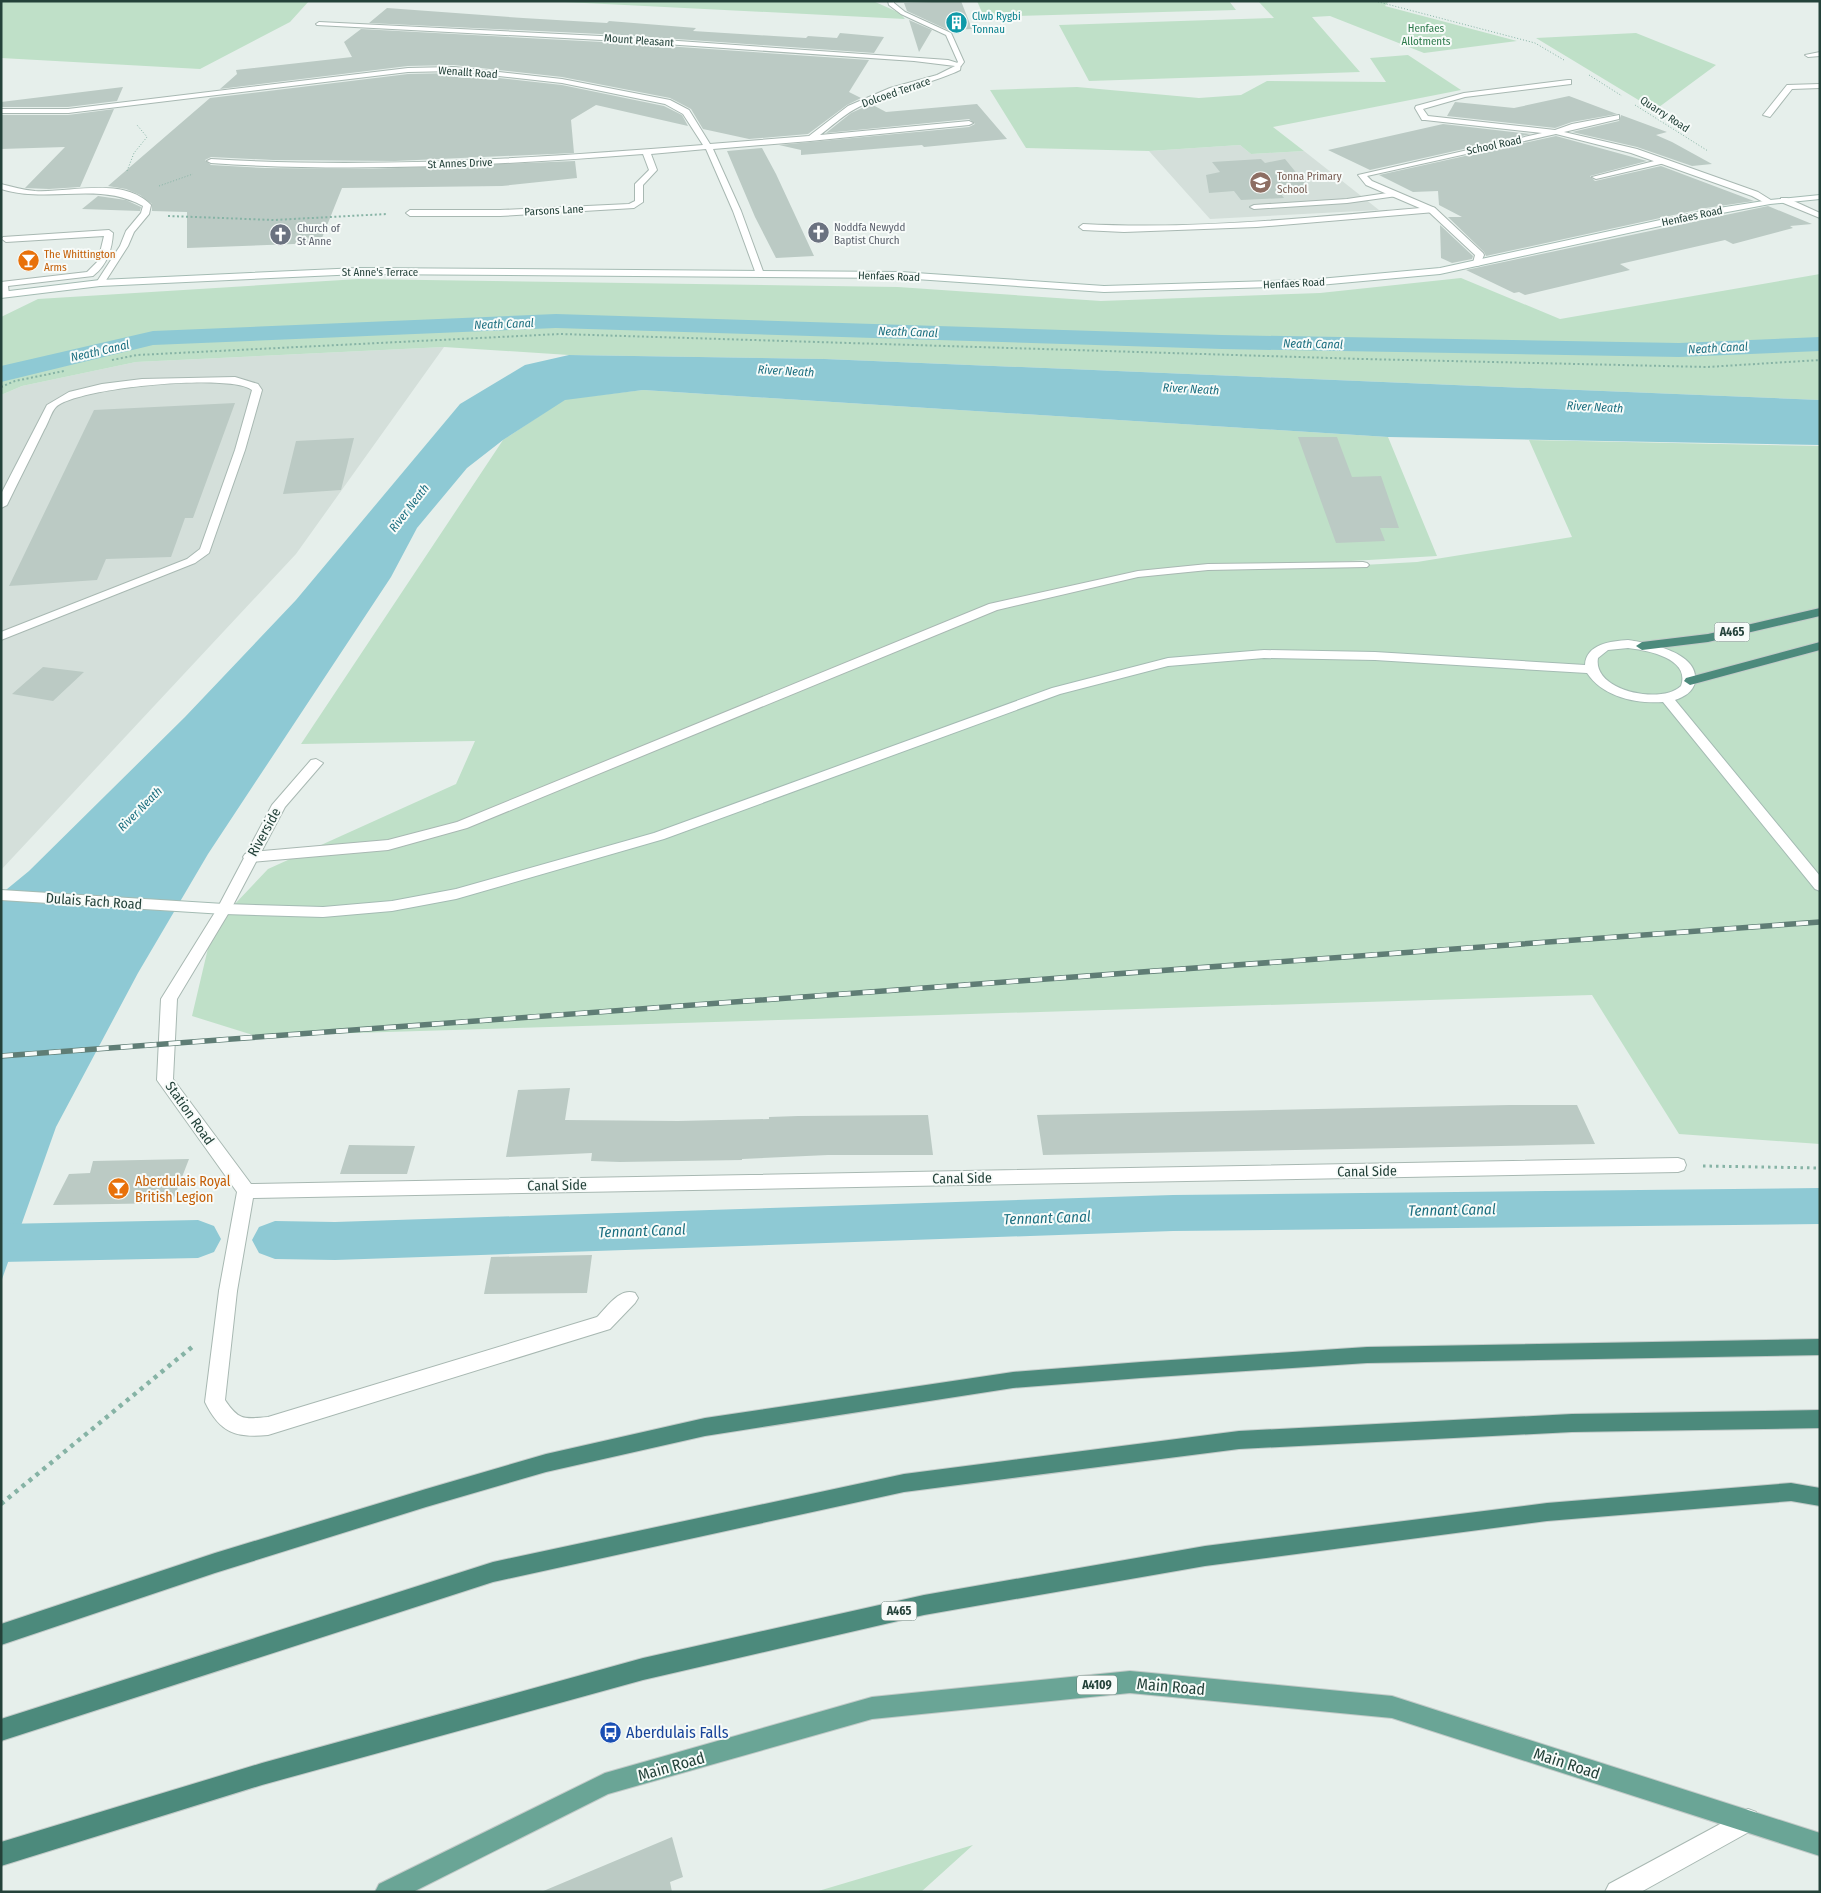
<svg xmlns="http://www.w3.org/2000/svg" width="1821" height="1893" font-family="'Fira Sans Condensed',sans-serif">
	<rect width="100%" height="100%" fill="#e6efeb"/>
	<!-- built -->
	<path fill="#d4dfda" d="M1240,145L1251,154L1304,151L1379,210L1210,219L1149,151Z
		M444,347L296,554L1,870V395L22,386L136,362Z"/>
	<!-- green -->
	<path fill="#bfe0c8" d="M1,1H309L290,22L200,69L1,58Z
		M545,1H873L900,13L905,19Z
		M977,1H1229L1236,10L984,17Z
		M1258,1H1389L1385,6L1517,41L1424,53L1330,16L1312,17L1360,72L1089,81L1059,25L1274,18Z
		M1636,33L1716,65L1655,110L1536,38Z
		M1408,55L1461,90L1273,127L1304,151L1251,154L1240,145L1149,151L1026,148L990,90L1077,87L1199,98L1241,95L1267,81L1386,82L1370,58Z
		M1820,274V400L825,359L569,355L444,347L136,362L22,386L1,395V317L38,299L358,279L898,287L1101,301L1320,293L1461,278L1560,319Z
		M643,390L1388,437L1437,556L1300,564L1363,565L1417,562L1572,537L1529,440L1820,446V1144L1679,1134L1592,995L256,1036L192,1016L213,927L268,869L456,784L475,741L301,744L503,440L565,399Z
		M973,1845L921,1892H815Z"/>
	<!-- water -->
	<path fill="#8ec9d4" d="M569,355L825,359L1820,400V445L1388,437L643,390L565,400L503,440L467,468L417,528L391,577L208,854L138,973L56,1127L1,1282V894L29,871L185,717L296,600L460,404L525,365Z
		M170,1232L164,1240L165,1250L38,1252L37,1243L46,1234Z"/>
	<!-- pier -->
	<path fill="#e6efeb" d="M1,1231H23L14,1255H1Z"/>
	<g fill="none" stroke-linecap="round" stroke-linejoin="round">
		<!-- canal -->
		<path fill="#8ec9d4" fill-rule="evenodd" d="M556,314L1222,335L1679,343L1820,337V351L1679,357L1222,349L556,328L153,345L1,382V366L153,331Z
			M1820,1188V1224L1173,1231L335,1260L275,1259L259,1253L252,1240L259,1227L275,1221L335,1222L1173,1195Z
			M198,1220L214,1226L221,1239L214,1252L198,1258L1,1262V1224Z"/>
	</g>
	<!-- building -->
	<path fill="#bbcac4" d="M961,1L972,29L948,30L907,11L904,3Z
		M387,8L523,18L607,23L609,21L696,28L693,31L806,38L808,36L837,38L840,33L884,37L874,53L621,35L369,23Z
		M909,20L932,30L919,52Z
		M361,29L621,43L869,60L849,92L861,98L847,105L808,134L749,139L703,129L691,109L670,98L562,77L454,65L408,66L220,89L237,74L236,70L352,57L344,42Z
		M454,73L562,85L664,106L682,115L688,126L596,105L571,120L574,153L395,161L273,160L211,157L205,160L211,165L265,168L373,169L575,161L577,178L502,186L342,188L320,243L187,248V212L152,211V204L140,195L126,189L108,186L210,98L408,74Z
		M123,87L117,101L68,107H1V102Z
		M1569,96L1617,114L1572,122L1555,128L1447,116L1455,102L1514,108Z
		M871,104L886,112L977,104L1007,139L924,147L922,145L801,155V150L779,145L969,127L975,124L969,119L826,133L851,113Z
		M114,109L80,187L49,189L25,188L65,147L1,149V115H68Z
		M1621,115L1667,132L1656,135L1672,142L1712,164L1692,166L1637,147L1572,132L1619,121Z
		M1443,124L1531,134L1370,170L1328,150Z
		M1556,136L1647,161L1590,176L1595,181L1661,166L1754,201L1706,208L1486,256L1484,252L1448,217H1462L1439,205L1438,191L1413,192L1379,175Z
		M762,148L776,174L814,256L776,258L755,217L727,151Z
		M1261,159L1265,163L1285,159L1308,187L1277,189L1284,198L1241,200L1234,191L1209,193L1206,175L1220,172L1212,162Z
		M98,196L126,200L141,207L140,211L82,209Z
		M1768,206L1812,224L1790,226L1793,228L1733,244L1725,240L1620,264L1630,270L1525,295L1519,292L1514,293L1466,270Z
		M1440,225L1473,256L1472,259L1452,263L1441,258Z
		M235,403L193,518H185L171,557L106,559L97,580L9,586L94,410Z
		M1298,437H1337L1352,477L1381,476L1399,528H1380L1385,541L1336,543Z
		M354,438L341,490L283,494L296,441Z
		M43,667L84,672L53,701L12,694Z
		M570,1088L565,1120L678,1121L769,1119V1117L798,1116L928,1115L933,1155H828L742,1159V1160L620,1162L591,1161L592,1153L506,1157L518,1090Z
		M1509,1105H1577L1595,1144L1043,1155L1037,1115Z
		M349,1145L415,1146L407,1174H340Z
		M189,1159L172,1203L53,1205L69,1174L90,1173L93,1161Z
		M592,1255L587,1293L484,1294L491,1257Z
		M672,1837L683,1877L670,1882L672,1892H541Z"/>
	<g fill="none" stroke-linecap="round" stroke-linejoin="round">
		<defs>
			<path id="service" d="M888,1H894V3L905,12L951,33L964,62L961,66L955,65L958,62L946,35L901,14L889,5Z
				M1,109H68L72,111L68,113H1Z
				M1662,159H1665V163L1596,179L1592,177Z
				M1394,192H1397V196L1347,203L1254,209L1250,207L1254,205L1347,199Z
				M1781,198H1787L1820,213V218L1781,202Z
				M1432,207L1435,208V212L1257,227L1124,232L1083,230L1079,227L1083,224C1199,230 1316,217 1432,207Z
				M109,230L113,233C112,250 107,265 93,276L8,286L9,294L1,296V282L87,272L98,261L104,236L6,242L2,239L3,237Z
				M235,377L258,384L262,390L245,450L209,553L195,563L1,640V632L187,559L200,549L235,450L252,390C233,373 77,387 56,407C51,412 48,424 44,430C32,455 19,480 7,505L1,508V494L47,405L69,392L102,384L142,379Z
				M1363,562L1367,563L1369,565L1367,567L1208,570L1138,577L997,610L467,828L388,850L250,862L245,860L243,857L245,854L250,852L388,840L457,822L989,604L1138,571L1208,564Z
				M228,1283L234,1286L237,1291L225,1400C239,1421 244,1419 268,1417L597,1317C607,1307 620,1287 635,1293L638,1298L635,1303L610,1329L268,1435C236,1438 220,1433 205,1402L219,1291L222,1286Z
				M1748,1809L1756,1812L1759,1820L1756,1828L1641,1892H1605L1609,1884Z"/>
			<path id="minor" d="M319,22L621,37L948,60L961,64L960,70C926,86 888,91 855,109C842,116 831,127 820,135L969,121L973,123L969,125L810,141L713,149L741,211L764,274L760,277L756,274L733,211L706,149L651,154L657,170L643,185V202L634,208L500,216H410L406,213L410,210H500L629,204L635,201V184L649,170L643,154C499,165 355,173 211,163L207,161L211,159C375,169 539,158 703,145L683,114L665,104L562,83L454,71L408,72L68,113L64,111L68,109L408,68L454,67L562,79L670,100L689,110L710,144L809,136L848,106L890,88L937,75L955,66L914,61L621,41L317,25L316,24Z
				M1820,52V56L1808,57L1805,55Z
				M1568,80H1571V84L1465,97L1423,109L1428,116L1555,130L1572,124L1619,115V119L1564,132L1637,149L1758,192L1774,202L1767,204L1752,196L1631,153L1556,134L1367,176L1372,181L1435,208L1483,253L1484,255L1480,265L1477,266L1473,263L1475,255L1429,212L1366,185L1358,175L1542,133L1425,120H1422L1415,108L1416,106L1464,93Z
				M1820,84V88L1792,89L1770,117L1763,115L1787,85Z
				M1,184C13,187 23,190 35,191C71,193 122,176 151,205L149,214L134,232L128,246L103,285L100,286L96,283L120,246L126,231L141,213L143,206C99,181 49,204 1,189Z
				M316,759L323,763L285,807L231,909L177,999L173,1079L251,1184L1678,1158L1684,1160L1686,1165L1684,1170L1678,1172L253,1198L237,1291L234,1296L228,1299L222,1296L219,1291L237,1192L157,1080L161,999L217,909L272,805L311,760Z"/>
			<path id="secondary" d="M1820,195V199L1770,204L1706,216L1440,274L1308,286L1104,292L901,278L359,274L100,286L1,298V292L100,280L359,268L901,272L1104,286L1308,280L1440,268L1706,210L1770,200Z
				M1628,640C1648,643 1700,652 1695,682C1693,692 1684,697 1675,700L1820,876V891L1815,889L1663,702C1636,704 1603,697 1587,673L1375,660L1264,658L1168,666L1060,694L664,839L456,899L392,911L323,917L224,914L1,900V890L224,904L323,907L392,901L456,889L654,833L1052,688L1168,658L1264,650L1375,652L1585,665C1586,644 1611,641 1628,640ZM1628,648C1646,650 1691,658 1681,686C1662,705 1592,691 1598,658L1608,650Z"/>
			<path id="primary" d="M1130,1671L1392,1696L1820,1833V1856L1392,1718L1130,1693L872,1719L608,1794L413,1892H375L379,1884L605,1773L872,1697Z"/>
			<path id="trunk" d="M1820,608V616L1708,642L1642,650L1636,646L1642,642L1708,634Z
				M1820,642V650L1690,685L1684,681L1686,678Z
				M1820,1339V1355L1367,1363L1141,1378L1013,1388L705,1436L546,1472L426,1507L215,1573L1,1645V1624L215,1553L426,1489L546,1454L705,1418L1013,1372L1141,1362L1367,1347Z
				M1820,1410V1428L1572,1432L1239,1449L904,1492L493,1582L1,1741V1719L493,1562L904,1474L1239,1431L1572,1414Z
				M1791,1483L1820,1488V1506L1791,1501L1547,1521L1205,1566L924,1615L643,1680L262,1785L1,1866V1842L262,1763L643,1658L924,1595L1205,1546L1547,1503Z"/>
		</defs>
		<!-- service casing -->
		<use href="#service" stroke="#a8b8b2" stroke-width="2"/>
		<!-- minor casing -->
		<use href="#minor" stroke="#a8b8b2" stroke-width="2"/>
		<!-- secondary casing -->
		<use href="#secondary" stroke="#a4bbb3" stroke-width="2"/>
		<!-- primary casing -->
		<use href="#primary" stroke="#c2cac8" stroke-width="2"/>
		<!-- trunk casing -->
		<use href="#trunk" stroke="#c2cac8" stroke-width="2"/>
		<!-- path-far3 -->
		<path stroke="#86b3a5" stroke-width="1" stroke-dasharray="1 2" stroke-linecap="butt" d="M1375,1L1535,43L1564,60
			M1589,75L1622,96
			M1635,105L1708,151
			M127,171L134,153L147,137L137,125
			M159,186L193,174"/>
		<!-- path-far2 -->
		<path stroke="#86b3a5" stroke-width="2" stroke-dasharray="2 2.5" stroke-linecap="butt" d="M168,216L274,220L387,214
			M112,360L137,355L560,334L1363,359L1707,367L1820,360
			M1,387L15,381L64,371"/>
		<!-- path-far1 -->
		<path stroke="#86b3a5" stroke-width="3" stroke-dasharray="2.5 4" stroke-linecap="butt" d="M1703,1166L1820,1168"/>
		<!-- path -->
		<path stroke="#86b3a5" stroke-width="4.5" stroke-dasharray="4 5" stroke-linecap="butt" d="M1,1504L192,1347"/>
		<!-- service -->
		<use href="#service" fill="#fff" fill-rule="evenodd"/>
		<!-- minor -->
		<use href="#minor" fill="#fff" fill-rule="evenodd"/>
		<!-- secondary -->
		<use href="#secondary" fill="#fff" fill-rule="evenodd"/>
		<!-- primary -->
		<use href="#primary" fill="#6aa596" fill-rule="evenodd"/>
		<!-- trunk -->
		<use href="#trunk" fill="#4c8a7c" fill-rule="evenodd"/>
		<defs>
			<path id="rail" d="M1,1056L1820,922"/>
		</defs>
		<!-- rail casing -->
		<use href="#rail" stroke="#5f7d75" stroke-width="5.5"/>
		<!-- rail -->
		<use href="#rail" stroke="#f7fbf9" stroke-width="4" stroke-dasharray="12" stroke-linecap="butt"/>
	</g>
	<!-- icons -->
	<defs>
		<symbol id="building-disc" viewBox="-11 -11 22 22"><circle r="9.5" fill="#0f9aa8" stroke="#f7fbf9"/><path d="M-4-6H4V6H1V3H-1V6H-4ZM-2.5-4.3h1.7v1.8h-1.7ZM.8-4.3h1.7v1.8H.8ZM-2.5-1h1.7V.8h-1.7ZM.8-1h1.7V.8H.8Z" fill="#fff"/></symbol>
		<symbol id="school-disc" viewBox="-11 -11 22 22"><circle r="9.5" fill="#8d6e63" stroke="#f7fbf9"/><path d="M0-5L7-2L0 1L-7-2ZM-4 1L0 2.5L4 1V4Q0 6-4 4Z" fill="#fff"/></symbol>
		<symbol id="church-disc" viewBox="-11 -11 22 22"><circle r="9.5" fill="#6b7280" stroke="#f7fbf9"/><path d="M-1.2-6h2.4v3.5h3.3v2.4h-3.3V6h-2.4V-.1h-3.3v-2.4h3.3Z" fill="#fff"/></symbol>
		<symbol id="bar-disc" viewBox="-11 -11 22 22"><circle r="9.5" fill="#e8710a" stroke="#f7fbf9"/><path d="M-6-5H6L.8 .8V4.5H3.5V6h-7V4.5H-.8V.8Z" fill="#fff"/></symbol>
		<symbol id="bus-disc" viewBox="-11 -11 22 22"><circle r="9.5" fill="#1a4fb4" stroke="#f7fbf9"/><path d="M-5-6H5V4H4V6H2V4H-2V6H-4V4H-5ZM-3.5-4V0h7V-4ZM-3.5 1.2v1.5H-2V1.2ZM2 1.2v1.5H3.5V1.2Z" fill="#fff"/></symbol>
	</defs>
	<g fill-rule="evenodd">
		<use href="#building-disc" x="944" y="10" width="25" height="25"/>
		<use href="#school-disc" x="1248" y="170" width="25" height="25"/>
		<use href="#church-disc" x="806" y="220" width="25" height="25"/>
		<use href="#church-disc" x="268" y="222" width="25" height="25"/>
		<use href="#bar-disc" x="16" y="248" width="25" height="25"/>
		<use href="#bar-disc" x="106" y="1176" width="25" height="25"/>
		<use href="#bus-disc" x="598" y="1720" width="25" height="25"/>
	</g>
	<g text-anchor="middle" stroke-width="4" stroke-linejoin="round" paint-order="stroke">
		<!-- far-culture labels -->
		<g font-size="11" fill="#0d838f" stroke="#f7fbf9" text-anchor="start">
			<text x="972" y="20">Clwb Rygbi<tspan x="972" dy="13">Tonnau</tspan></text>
		</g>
		<!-- far-park labels -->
		<g font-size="11" fill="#2d7a4b" stroke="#f7fbf9">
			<text x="1426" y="32">Henfaes<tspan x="1426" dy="13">Allotments</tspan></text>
		</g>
		<!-- far-street labels -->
		<g font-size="11" fill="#24423a" stroke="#f7fbf9">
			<text transform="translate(639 40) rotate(4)" y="4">Mount Pleasant</text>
			<text transform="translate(468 72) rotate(4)" y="4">Wenallt Road</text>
			<text transform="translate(896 92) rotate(-19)" y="4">Dolcoed Terrace</text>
			<text transform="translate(1665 114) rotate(33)" y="4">Quarry Road</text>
			<text transform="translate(1494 145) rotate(-12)" y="4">School Road</text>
			<text transform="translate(460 163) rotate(-2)" y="4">St Annes Drive</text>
			<text transform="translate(554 210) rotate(-3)" y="4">Parsons Lane</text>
			<text transform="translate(1692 216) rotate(-12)" y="4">Henfaes Road</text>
			<text x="380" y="276">St Anne's Terrace</text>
			<text transform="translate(889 276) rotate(2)" y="4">Henfaes Road</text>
			<text transform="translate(1294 283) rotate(-3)" y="4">Henfaes Road</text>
		</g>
		<!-- far-education labels -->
		<g font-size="11" fill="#785e54" stroke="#f7fbf9" text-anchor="start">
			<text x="1277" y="180">Tonna Primary<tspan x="1277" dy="13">School</tspan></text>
		</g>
		<!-- far-worship labels -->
		<g font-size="11" fill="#5b616d" stroke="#f7fbf9" text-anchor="start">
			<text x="834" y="231">Noddfa Newydd<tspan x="834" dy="13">Baptist Church</tspan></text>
			<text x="297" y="232">Church of<tspan x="297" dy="13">St Anne</tspan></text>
		</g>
		<!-- far-food labels -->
		<g font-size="11" fill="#c56008" stroke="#f7fbf9" text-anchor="start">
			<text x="44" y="258">The Whittington<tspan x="44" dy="13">Arms</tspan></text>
		</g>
		<!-- far-water labels -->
		<g font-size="12" font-style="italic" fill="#1c6f80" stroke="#f7fbf9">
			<text transform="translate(504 324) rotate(-2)" y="4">Neath Canal</text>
			<text transform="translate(908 332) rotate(2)" y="4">Neath Canal</text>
			<text transform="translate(1313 344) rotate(1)" y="4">Neath Canal</text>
			<text transform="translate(1718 348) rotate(-3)" y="4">Neath Canal</text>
			<text transform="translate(100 351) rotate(-13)" y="4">Neath Canal</text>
			<text transform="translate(786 371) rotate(3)" y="4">River Neath</text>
			<text transform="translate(1191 389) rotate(3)" y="4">River Neath</text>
			<text transform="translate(1595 407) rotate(3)" y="4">River Neath</text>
			<text transform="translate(409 508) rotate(-52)" y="4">River Neath</text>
			<text transform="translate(140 809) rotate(-45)" y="4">River Neath</text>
		</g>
		<!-- shield labels -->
		<g fill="#f7fbf9" stroke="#637a73" stroke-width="1">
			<rect x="1714.5" y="622.5" width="35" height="19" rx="4"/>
			<rect x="881.5" y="1601.5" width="35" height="19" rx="4"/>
			<rect x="1077" y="1675.5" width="40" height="19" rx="4"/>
		</g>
		<g font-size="12" font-weight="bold" fill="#24423a">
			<text x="1732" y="636">A465</text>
			<text x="899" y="1615">A465</text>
			<text x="1097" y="1689">A4109</text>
		</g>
		<!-- street labels -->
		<g font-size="14" fill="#24423a" stroke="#f7fbf9">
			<text transform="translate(264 832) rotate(-61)" y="5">Riverside</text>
			<text transform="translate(94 901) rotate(4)" y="5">Dulais Fach Road</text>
			<text transform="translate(190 1113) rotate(55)" y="5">Station Road</text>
			<text transform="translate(1367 1171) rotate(-1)" y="5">Canal Side</text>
			<text transform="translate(962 1178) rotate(-1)" y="5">Canal Side</text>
			<text transform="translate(557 1185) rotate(-1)" y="5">Canal Side</text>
		</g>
		<!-- food labels -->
		<g font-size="14" fill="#c56008" stroke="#f7fbf9" text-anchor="start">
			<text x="135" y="1186">Aberdulais Royal<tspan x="135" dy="16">British Legion</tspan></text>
		</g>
		<!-- water labels -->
		<g font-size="15" font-style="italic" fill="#1c6f80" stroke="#f7fbf9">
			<text transform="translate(1452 1210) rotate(-1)" y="5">Tennant Canal</text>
			<text transform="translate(1047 1218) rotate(-2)" y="5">Tennant Canal</text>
			<text transform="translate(642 1231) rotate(-2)" y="5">Tennant Canal</text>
		</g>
		<!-- near-street labels -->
		<g font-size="16" fill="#24423a" stroke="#f7fbf9">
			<text transform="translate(1171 1686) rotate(5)" y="6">Main Road</text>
			<text transform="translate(1567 1763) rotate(18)" y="6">Main Road</text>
			<text transform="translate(671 1766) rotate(-16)" y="6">Main Road</text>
		</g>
		<!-- near-transit labels -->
		<g font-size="16" fill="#164399" stroke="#f7fbf9" text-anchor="start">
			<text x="626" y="1738">Aberdulais Falls</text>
		</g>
	</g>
	<!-- border -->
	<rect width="1821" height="1893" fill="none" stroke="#24423a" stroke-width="5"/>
</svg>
